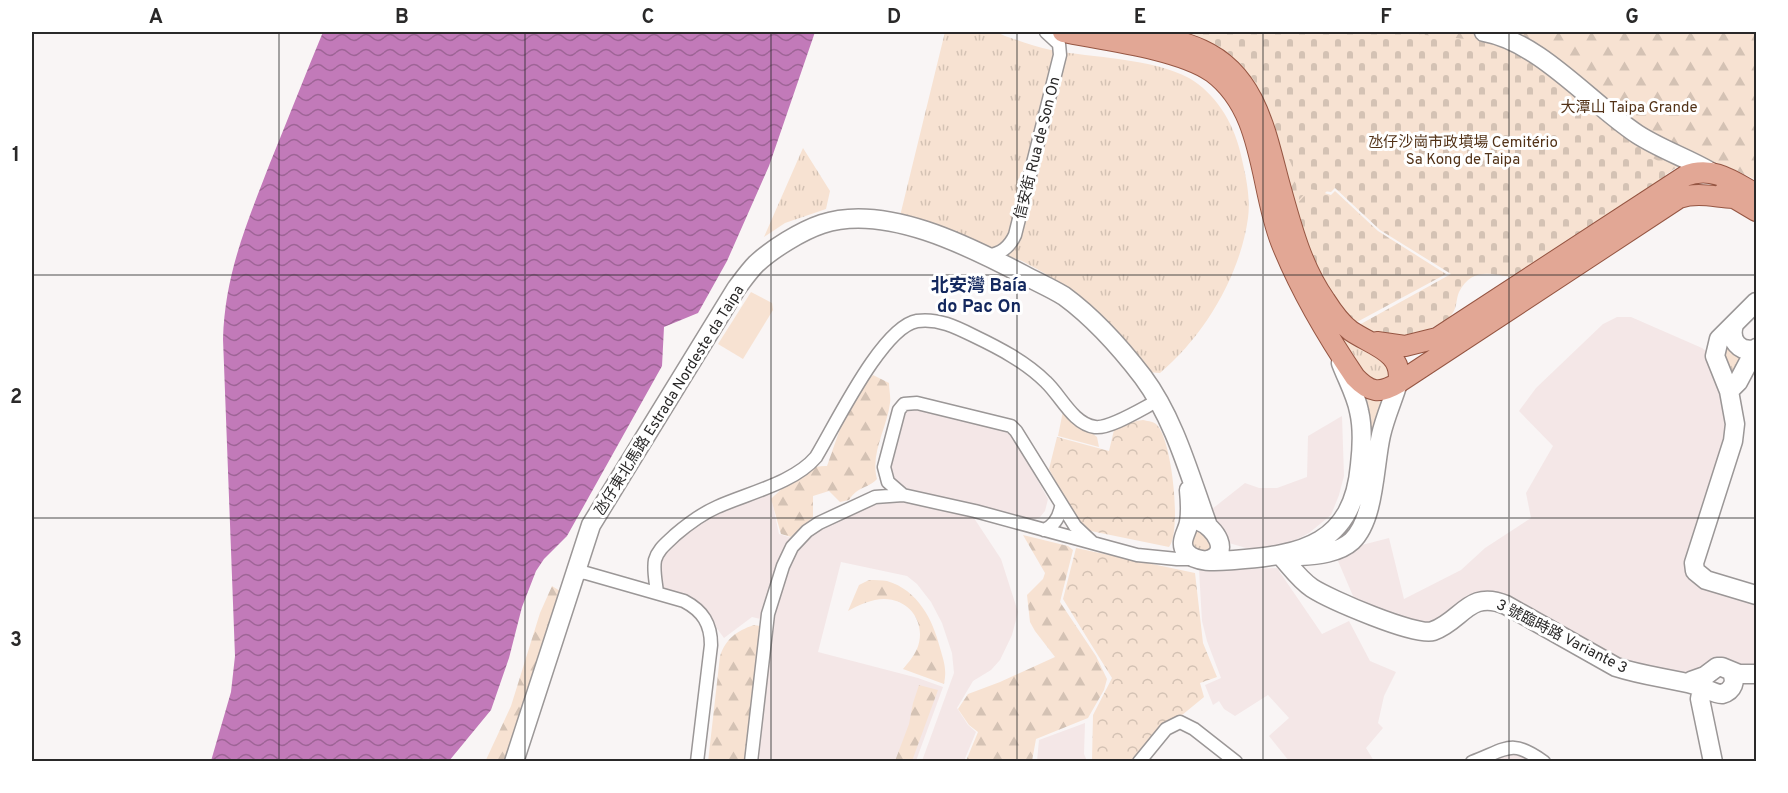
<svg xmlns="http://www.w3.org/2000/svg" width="1788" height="793" font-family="Overpass,'Noto Sans SC',sans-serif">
	<defs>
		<pattern id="grass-tufts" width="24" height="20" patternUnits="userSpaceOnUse" patternTransform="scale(1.5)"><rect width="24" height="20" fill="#f7e2d2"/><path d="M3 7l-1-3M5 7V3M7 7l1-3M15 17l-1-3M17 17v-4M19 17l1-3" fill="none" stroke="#d4c2b4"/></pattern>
		<pattern id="forest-firs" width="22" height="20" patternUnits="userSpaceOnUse" patternTransform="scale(1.5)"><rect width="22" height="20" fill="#f7e2d2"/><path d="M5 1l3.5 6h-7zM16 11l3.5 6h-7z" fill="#d4c2b4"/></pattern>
		<pattern id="cemetery-stones" width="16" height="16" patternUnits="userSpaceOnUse" patternTransform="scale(1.5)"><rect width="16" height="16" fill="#f7e2d2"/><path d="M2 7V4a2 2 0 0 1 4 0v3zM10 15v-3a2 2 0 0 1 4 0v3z" fill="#d4c2b4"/></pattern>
		<pattern id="park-crowns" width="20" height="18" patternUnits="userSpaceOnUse" patternTransform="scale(1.5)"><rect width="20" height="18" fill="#f7e2d2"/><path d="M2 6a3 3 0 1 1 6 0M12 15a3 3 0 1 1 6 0" fill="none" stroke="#d4c2b4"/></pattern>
		<pattern id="water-waves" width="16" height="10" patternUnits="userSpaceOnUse" patternTransform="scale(1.5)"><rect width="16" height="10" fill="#c27ab9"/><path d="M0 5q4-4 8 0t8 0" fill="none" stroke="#9e6496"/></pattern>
	</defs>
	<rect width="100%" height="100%" fill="#f9f5f5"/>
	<!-- built -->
	<path fill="#f4e7e7" d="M1617,317H1631L1702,348L1711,355L1728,426L1688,567L1756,603V669L1689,678L1635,668L1512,601L1484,591L1477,594L1439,622L1423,627L1361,602L1353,596L1338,561L1358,546L1389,538L1404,599L1461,570L1485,548L1531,518L1526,493L1553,446L1519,411L1536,388L1603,324Z
		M908,406L1010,430L1048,499L1045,511L1040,517L1034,520L903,490L888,477L887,466L901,412Z
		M1342,416L1344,476L1339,495L1331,515L1309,533L1286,545L1262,549L1246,548L1229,543L1223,539L1207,513L1245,483L1259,488H1277L1307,477L1308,436Z
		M769,487L779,534L795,539L872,504L889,500L904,501L974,518L1001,559L1018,612L1012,635L1000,660L991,670L973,681L957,708L968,725L976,732L964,761H922L954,673L952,653L942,623L931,602L917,584L907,576L841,562L818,652L918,678L943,687L916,761H759L761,708L773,622L752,617L724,638L704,611L660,590V557L690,526Z
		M1277,568L1322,634L1349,621L1370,661L1396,672L1384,696L1378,723L1383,728L1366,748L1374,761H1289L1269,736L1289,718L1268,695L1235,716L1224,709L1219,701L1213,705L1205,685L1221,678L1207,641L1202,621L1199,570Z
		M1085,723L1084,754L1087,761H1037L1039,740Z
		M1518,754L1536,762H1487L1501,756Z"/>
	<!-- grass -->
	<path fill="url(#grass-tufts)" d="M945,32C958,32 984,29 995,32C1000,33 1004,36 1008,37C1022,42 1037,47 1051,50C1093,58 1152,58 1189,78C1215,93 1233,122 1240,151C1245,172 1251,196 1248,218C1240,276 1204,336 1160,373L1147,372C1125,348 1105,320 1081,299C1063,283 1043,272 1022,261L900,216Z
		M1086,32C1106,32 1125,36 1145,40C1198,52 1226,58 1252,110C1272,175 1284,254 1326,309C1332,317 1338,327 1346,334C1359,344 1407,360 1386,382L1376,385C1357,380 1350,361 1340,346C1319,312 1299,278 1285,240C1266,184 1264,104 1213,67C1186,48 1120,39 1086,32Z
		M803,148L830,191L826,209L785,223L764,237Z
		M1723,342L1743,357L1734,378L1721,362Z
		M1361,392L1387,398L1371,455Z
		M1063,411L1097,437L1099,447L1058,436Z
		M1194,528L1212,539L1211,553H1195L1188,540Z"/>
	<!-- forest -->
	<path fill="url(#forest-firs)" d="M1161,32H1756V180C1740,172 1712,158 1694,160C1681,161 1660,180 1649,187L1335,183L1318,200L1301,237L1266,117Z
		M873,375L889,383C889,390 891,397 890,403C887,428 870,453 877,479C866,490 859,485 849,500L840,502L829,491L813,496V517L791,537L781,534L771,499C788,483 803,465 827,466C839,434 847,399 873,375Z
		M1023,535L1068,546L1073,550L1060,602L1096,656L1107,679L1104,690L1088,718L1036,739L1032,761H966L978,732L969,725L958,709L968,694L1000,682L1055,657L1035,631L1030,622L1027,595L1043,579L1045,573Z
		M869,580C875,580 882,580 887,581C918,590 933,620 940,648C944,662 947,669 944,684L903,669C908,663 914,656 917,649C927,625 911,599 884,599C872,599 859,605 848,611L859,585Z
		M552,586L560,591L506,761L485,762L511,706L540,613Z
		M754,625L760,626L745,761L708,762L720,656C726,639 736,631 754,625Z
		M919,685L938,690L912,761H895L909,724L913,703Z"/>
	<!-- cemetery -->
	<path fill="url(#cemetery-stones)" d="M1181,32H1394L1486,41L1525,56L1651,157L1667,166L1668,170L1661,184L1511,277C1490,273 1471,268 1459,292C1456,299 1457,308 1452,314C1448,320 1440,323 1433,327C1410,339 1381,340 1359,325L1451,274L1380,230L1335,188L1331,192L1309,189L1297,202C1297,188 1296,174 1290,161C1287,154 1281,149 1277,142C1270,128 1270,112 1264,98C1248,63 1218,39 1181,32Z
		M1318,191L1331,195L1335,191L1378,231L1446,274L1357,322C1334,304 1308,261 1302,232C1299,223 1299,213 1297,204L1306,194Z"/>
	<!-- park -->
	<path fill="url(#park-crowns)" d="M1143,420C1147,421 1152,421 1156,424C1172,437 1182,532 1169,547L1086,530L1079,525L1049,469L1057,437L1109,451L1114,430L1136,421Z
		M1076,548L1195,573L1203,643L1217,677L1200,683L1204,697L1176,720L1136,761H1092L1093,715L1112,678L1063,599Z"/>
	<!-- garden -->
	<path fill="#f7e2d2" d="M751,292L772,303L773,310L743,359L718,344Z"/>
	<!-- water -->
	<path fill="url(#water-waves)" d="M323,32H815L769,166L727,261L698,313L664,327L662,366L567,536L544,559L536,571L522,607L509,658L491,710L449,761H211L231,692L235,656L223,339C225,273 247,223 270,163C288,119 305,75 323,32Z"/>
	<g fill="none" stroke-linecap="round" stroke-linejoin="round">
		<defs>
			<path id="street" d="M988,256C1001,253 1009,248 1015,235L1060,55L1059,44L1046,32
				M903,495L888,482L884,467L899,410L904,404L917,403L1011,426L1016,431L1075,526L1093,543
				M1044,530C1054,526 1059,517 1061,507
				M575,572L586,573L684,601C703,611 711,624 711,645L697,762
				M657,593C656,582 653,570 655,560C658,549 667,543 675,535C688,524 701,514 717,507C748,493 794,483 816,457C835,426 882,327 917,321C938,318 956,327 974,336C999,348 1026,362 1046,382C1061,396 1073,424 1095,427C1110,429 1143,408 1157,401
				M751,762L768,614L783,566L792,547L807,531L819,523L875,497L903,495L975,511L1137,555L1177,559H1196
				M1139,762L1166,729L1180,722L1194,729L1236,762
				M1472,762C1507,749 1511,738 1544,762"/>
			<path id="secondary" d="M1484,32C1540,42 1590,103 1637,134C1660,149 1687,158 1711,172
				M1756,302L1719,339L1715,356L1729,391L1735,424L1733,441L1694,563L1695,571L1706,580L1756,595
				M1734,325C1729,340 1739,353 1756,349
				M1729,391L1738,382L1756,348
				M1189,490C1190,500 1191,511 1189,522C1188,531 1178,542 1186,552C1196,564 1220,561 1234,560C1303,555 1353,544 1360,465C1362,448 1363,428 1359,411C1356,395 1347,379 1341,363
				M1199,521C1215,527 1232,553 1208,560
				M1280,555C1290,566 1300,580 1312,588C1329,599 1416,637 1433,631C1462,621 1469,589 1506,605L1616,667C1644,676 1668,678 1695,685C1705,687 1713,694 1722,694C1733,691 1737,681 1731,671
				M1300,556C1317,555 1339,553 1352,541C1375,519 1374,465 1381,435C1385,417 1393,400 1398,383
				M1704,678L1700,699L1713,762
				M1691,681L1705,676L1717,667H1722L1739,674H1756
				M514,762L591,525L736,289C742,281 749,271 756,264C772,249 801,231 822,224C884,203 969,246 1024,275C1037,282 1051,288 1064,296C1094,318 1120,347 1143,377C1175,420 1190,477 1208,526"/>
			<path id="primary" d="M1063,32C1104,40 1179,49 1212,72C1265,111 1259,186 1281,242C1300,290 1326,334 1355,377C1370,393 1380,394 1398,383L1679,198C1698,192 1714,197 1733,198
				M1127,32C1152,36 1178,39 1202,50C1257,75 1266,135 1280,186C1291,225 1301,266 1325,300C1332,311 1340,323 1351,331C1371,345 1405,352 1398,383
				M1724,192L1756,211
				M1377,342L1405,346L1437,338L1685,176C1712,165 1733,181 1756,194"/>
		</defs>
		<!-- street casing -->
		<use href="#street" stroke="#9b9797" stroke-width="15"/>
		<!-- secondary casing -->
		<use href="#secondary" stroke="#9b9797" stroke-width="21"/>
		<!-- primary casing -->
		<use href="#primary" stroke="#955542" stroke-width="22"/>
		<!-- street -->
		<use href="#street" stroke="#fff" stroke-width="12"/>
		<!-- secondary -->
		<use href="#secondary" stroke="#fff" stroke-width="18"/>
		<!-- primary -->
		<use href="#primary" stroke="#e2a795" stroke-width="20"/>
	</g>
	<!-- grid -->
	<path fill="none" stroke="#2a2929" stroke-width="1.5" stroke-opacity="0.55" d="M279,32V762M525,32V762M771,32V762M1017,32V762M1263,32V762M1509,32V762M32,275H1756M32,518H1756"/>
	<g text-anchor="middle" stroke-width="6" stroke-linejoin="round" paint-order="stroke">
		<!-- park labels -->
		<g font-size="15" fill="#523217" stroke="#fff">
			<text x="1629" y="112">大潭山 Taipa Grande</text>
			<text x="1463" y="147">氹仔沙崗市政墳場 Cemitério<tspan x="1463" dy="17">Sa Kong de Taipa</tspan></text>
		</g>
		<!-- street labels -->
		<g font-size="15" fill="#2a2929" stroke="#fff">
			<text transform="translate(1037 148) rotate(-76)" y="5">信安街 Rua de Son On</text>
			<text transform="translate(669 400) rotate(-58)" y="5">氹仔東北馬路 Estrada Nordeste da Taipa</text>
			<text transform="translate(1562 636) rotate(27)" y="5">3 號臨時路 Variante 3</text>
		</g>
		<!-- quarter labels -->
		<g font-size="18" font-weight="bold" fill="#14285e" stroke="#fff">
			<text x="979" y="291">北安灣 Baía<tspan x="979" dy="21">do Pac On</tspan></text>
		</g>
	</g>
	<!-- border -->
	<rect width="1788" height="793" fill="none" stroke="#ffffff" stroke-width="66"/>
	<rect x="33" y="33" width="1722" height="727" fill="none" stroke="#2a2929" stroke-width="2"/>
	<g font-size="20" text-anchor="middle" font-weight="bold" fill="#2a2929">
		<text x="156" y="23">A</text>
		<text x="402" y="23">B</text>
		<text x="648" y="23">C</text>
		<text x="894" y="23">D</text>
		<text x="1140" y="23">E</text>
		<text x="1386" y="23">F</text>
		<text x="1632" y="23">G</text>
		<text x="16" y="161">1</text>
		<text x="16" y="403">2</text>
		<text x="16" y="646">3</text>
	</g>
</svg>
